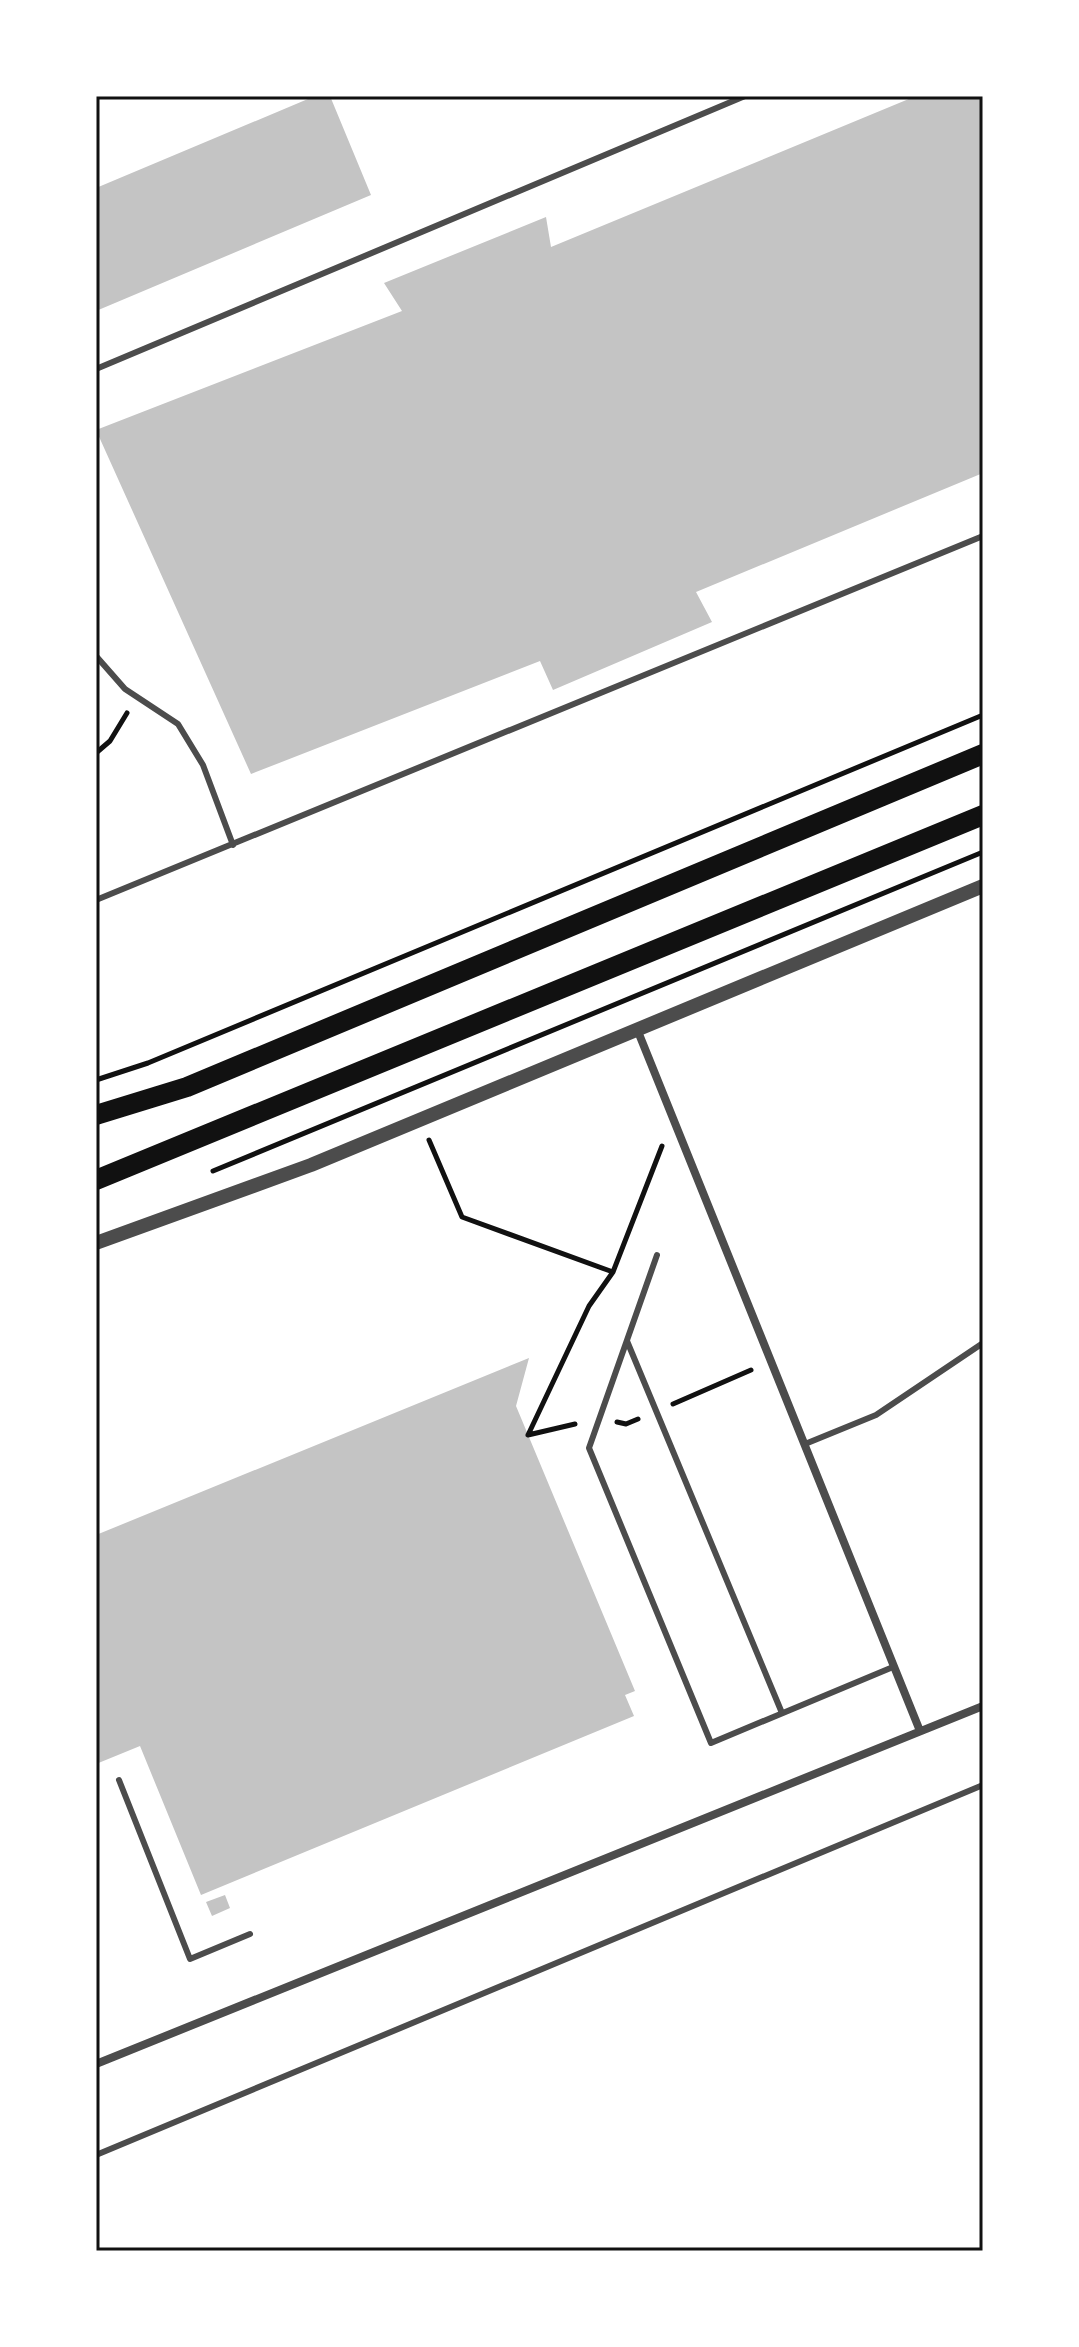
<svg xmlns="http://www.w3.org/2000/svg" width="1079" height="2347" font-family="'DM Sans',sans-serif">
	<rect width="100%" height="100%" fill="#fff"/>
	<!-- building -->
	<path fill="#c4c4c4" d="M315,96H330L371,195L96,311V188Z
		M916,96H983V473L696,592L712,622L553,690L540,661L251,774L96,430L402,311L384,283L546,217L551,247Z
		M529,1358L516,1406L635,1691L625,1695L634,1716L201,1895L140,1746L96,1764V1535Z
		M225,1895L230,1908L212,1916L206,1902Z"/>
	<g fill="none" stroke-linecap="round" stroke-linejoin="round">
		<!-- path -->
		<path stroke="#111" stroke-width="5" d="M96,753L110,741L127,713
			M96,1080L148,1063L983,715
			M429,1140L462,1217L613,1272
			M213,1171L983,852
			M673,1404L751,1370
			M617,1422L626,1424L638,1419
			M528,1435L589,1306L613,1272L662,1146
			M528,1435L575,1424"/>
		<!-- service -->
		<path stroke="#4c4c4c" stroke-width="6" d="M96,369L745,96
			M96,656L125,689L178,724L203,765L233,845
			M96,900L983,536
			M657,1255L589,1448L711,1743L893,1667
			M627,1341L782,1713
			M805,1444L876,1415L983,1343
			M119,1780L190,1959L250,1934
			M96,2155L983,1785"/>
		<!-- minor -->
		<path stroke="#4c4c4c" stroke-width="8" d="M637,1029L920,1731
			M96,2064L983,1706"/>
		<!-- tertiary -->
		<path stroke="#4c4c4c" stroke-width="14" d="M96,1243L311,1165L983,886"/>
		<!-- primary -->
		<path stroke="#111" stroke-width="20" d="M96,1115L187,1087L983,754
			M96,1180L983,815"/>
	</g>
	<!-- border -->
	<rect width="1079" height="2347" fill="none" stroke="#ffffff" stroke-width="196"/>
	<rect x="98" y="98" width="883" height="2151" fill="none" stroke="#111" stroke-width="3"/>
</svg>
